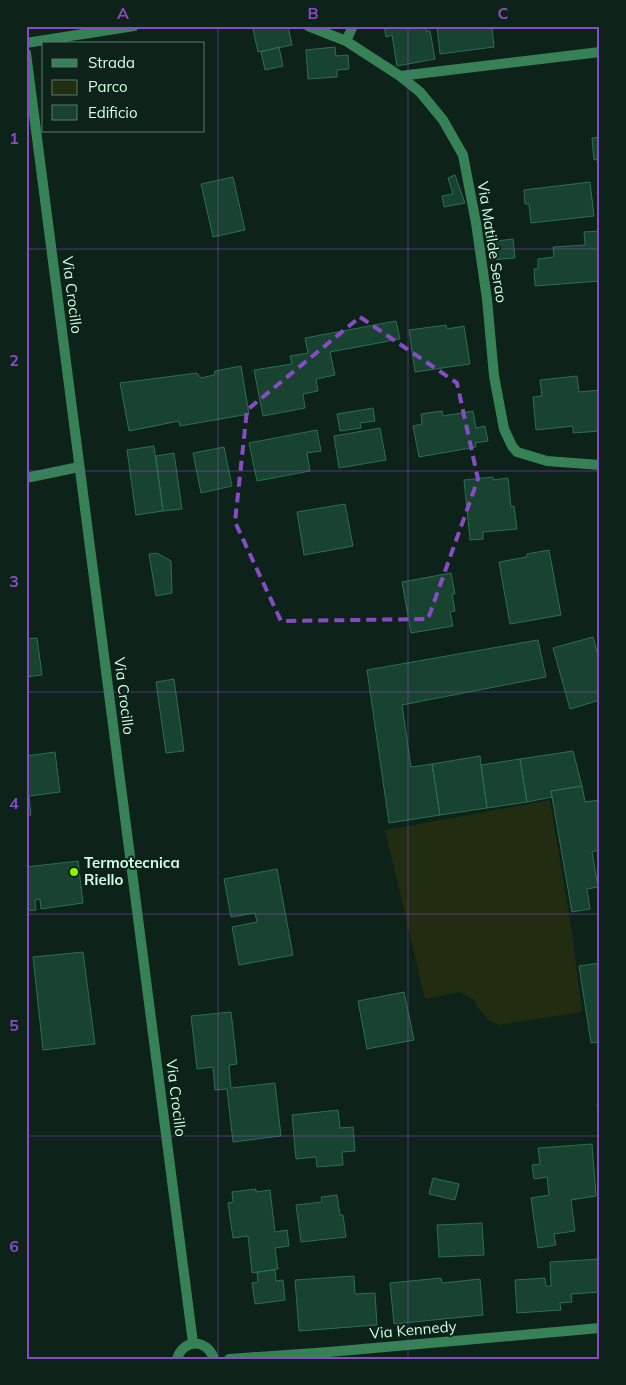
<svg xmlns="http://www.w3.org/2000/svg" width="626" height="1385" font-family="Mulish,sans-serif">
	<rect width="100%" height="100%" fill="#0d2218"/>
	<!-- green -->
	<path fill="#222c10" d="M550,800L572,933L582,1012L499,1025L489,1021L479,1009L474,1000L460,992L425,999L385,830Z"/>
	<!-- building -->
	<path fill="#194331" stroke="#2a6f52" d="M257,26H288L292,45L258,52L253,29L257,28Z
		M384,26H426V31H430L435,59L397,66L392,35L386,37Z
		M437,26H492L494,47L440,54Z
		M279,47L283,66L265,70L261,52Z
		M335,47L336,56L348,55L349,69L337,70V77L308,79L306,50Z
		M600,137V159L594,160L592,138Z
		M455,175L465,203L444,207L442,196L453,194L448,178Z
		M233,177L245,230L213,237L201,184Z
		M590,182L594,216L531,223L529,204H525L524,190Z
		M600,231V281L535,286L534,269H538V259L554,257L553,247L585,245L584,232Z
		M513,239L515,258L490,260L488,242Z
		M396,321L400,339L330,352L335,375L316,379L318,391L303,394L305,408L263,416L254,370L292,364L290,356L308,353L305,338Z
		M446,325L447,329L464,326L470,364L415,372L409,330Z
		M241,366L249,414L180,426L179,421L129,431L120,383L197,373L201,378L214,375L215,371Z
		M577,376L579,392L600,390V431L573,433V426L536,430L533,397L542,396L540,380Z
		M373,408L375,421L360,423L361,428L340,431L337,414Z
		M442,411L443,416L473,411L476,428L485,426L488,441L475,443L476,447L419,457L413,426L422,424L421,414Z
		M380,428L386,460L339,468L334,436Z
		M317,430L321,451L307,453L310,471L257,481L249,443Z
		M154,446L163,511L136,515L127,450Z
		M224,447L232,486L201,493L193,453Z
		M174,453L182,509L163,511L156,456Z
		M493,477V480L508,478L511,507L514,506L517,529L483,532V539L470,540L464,480Z
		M345,504L353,546L304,555L297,512Z
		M549,550L561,615L510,624L499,562L527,557V554Z
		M157,553L171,561L172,593L156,596L149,554Z
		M451,573L455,594H452L455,611L450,612L453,626L411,633L402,582Z
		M593,637L600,663V700L570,709L553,648Z
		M37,638L42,675L26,677V639Z
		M538,640L546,677L402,705L411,767L432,764L440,815L389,823L367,670Z
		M174,679L184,751L166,753L156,682Z
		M573,751L582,786L551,791L552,797L527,802L520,759Z
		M55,752L60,792L29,796L31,815L26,816V756Z
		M480,756L487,808L440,815L432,764Z
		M520,759L527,802L487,808L481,765Z
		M582,786L585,802L600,800V850L592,852L598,887L587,889L590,909L572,912L551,791Z
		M78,861L83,903L41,909L40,899L35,900L36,910L26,911V867Z
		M277,869L293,955L239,965L232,927L257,922L255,913L231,917L224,879Z
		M83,952L95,1044L43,1050L33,957Z
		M600,963V1042L591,1043L579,966Z
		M404,992L414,1040L367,1049L358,1001Z
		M231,1012L237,1064L229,1065L231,1088L275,1083L281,1136L233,1142L227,1089L215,1090L213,1067L197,1069L191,1016Z
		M597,1104H600V1123Z
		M338,1110L340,1128L353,1127L355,1151L342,1152L343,1165L317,1167L316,1157L296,1159L292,1115Z
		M592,1144L596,1196L571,1200L575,1231L554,1234L556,1245L538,1248L531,1198L549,1195L547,1177L534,1179L532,1165L540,1164L538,1148Z
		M433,1178L459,1184L455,1200L429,1194Z
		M256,1189V1192L270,1190L275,1232L287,1230L289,1246L275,1248L278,1269L252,1273L248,1236L233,1238L228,1203L233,1202L232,1192Z
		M337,1195L340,1215H343L346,1237L301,1242L296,1205L322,1202L321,1197Z
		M482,1223L484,1255L439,1257L437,1225Z
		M600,1259V1292L571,1294L572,1302L560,1303L561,1310L517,1313L515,1280L545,1278L546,1286H551L550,1262Z
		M275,1270L276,1281L283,1280L285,1300L255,1304L252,1283L258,1282L257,1272Z
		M354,1276L355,1294L375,1293L377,1325L299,1331L295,1280Z
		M441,1278L442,1283L480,1279L483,1315L394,1324L390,1283Z"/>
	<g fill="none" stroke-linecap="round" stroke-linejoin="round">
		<!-- minor -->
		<path stroke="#378156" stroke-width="10" d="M308,26L346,41L400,76L420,92L443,120L463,155L476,223L487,299L494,376L504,429L512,446L517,452L547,461L600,465
			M346,41L353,26
			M26,43L134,26
			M26,53L193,1343
			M400,76L600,52
			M26,478L79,467
			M177,1359C183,1338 208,1339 214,1359
			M229,1359L329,1352L600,1328"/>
	</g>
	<!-- marked area -->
	<path fill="none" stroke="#874cc5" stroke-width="4" stroke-dasharray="10 6" stroke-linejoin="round" d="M360,317L457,383L478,479L428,619L281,621L235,522L247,410Z"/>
	<!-- grid -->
	<path fill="none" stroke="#874cc5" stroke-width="1" stroke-opacity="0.55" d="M218,26V1359M408,26V1359M26,249H600M26,471H600M26,692H600M26,914H600M26,1136H600"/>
	<!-- markers -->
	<circle fill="#83f900" stroke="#0d2218" stroke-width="2" cx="74" cy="872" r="5"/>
	<g text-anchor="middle" stroke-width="4" stroke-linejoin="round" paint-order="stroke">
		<!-- street labels -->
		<g font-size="15" fill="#ceffe6" stroke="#0d2218">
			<text transform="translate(492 242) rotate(81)" y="5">Via Matilde Serao</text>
			<text transform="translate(72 295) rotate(83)" y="5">Via Crocillo</text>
			<text transform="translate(124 696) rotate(83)" y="5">Via Crocillo</text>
			<text transform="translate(176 1098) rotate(83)" y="5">Via Crocillo</text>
			<text transform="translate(413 1330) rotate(-5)" y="5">Via Kennedy</text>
		</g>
		<!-- poi labels -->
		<g font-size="15" font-weight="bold" fill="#ceffe6" stroke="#0d2218" text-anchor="start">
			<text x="84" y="868">Termotecnica<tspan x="84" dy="17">Riello</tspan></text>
		</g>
	</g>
	<!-- border -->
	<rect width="626" height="1385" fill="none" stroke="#0d2218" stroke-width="55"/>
	<!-- legend -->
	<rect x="42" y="42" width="162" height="90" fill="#0d2218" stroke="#5a7a6a"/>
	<rect x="52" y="59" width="25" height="8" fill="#378156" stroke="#5a7a6a"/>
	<text x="88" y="68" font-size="15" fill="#ceffe6">Strada</text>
	<rect x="52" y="80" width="25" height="15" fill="#222c10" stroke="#5a7a6a"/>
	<text x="88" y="92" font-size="15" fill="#ceffe6">Parco</text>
	<rect x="52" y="105" width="25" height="15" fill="#194331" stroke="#5a7a6a"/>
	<text x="88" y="118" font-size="15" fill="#ceffe6">Edificio</text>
	<rect x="28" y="28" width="570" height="1330" fill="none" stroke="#874cc5" stroke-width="2"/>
	<g font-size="16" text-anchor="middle" font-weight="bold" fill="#874cc5">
		<text x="123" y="19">A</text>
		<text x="313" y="19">B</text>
		<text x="503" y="19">C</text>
		<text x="14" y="144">1</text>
		<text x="14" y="366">2</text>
		<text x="14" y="587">3</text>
		<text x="14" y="809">4</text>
		<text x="14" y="1031">5</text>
		<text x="14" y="1252">6</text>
	</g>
</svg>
